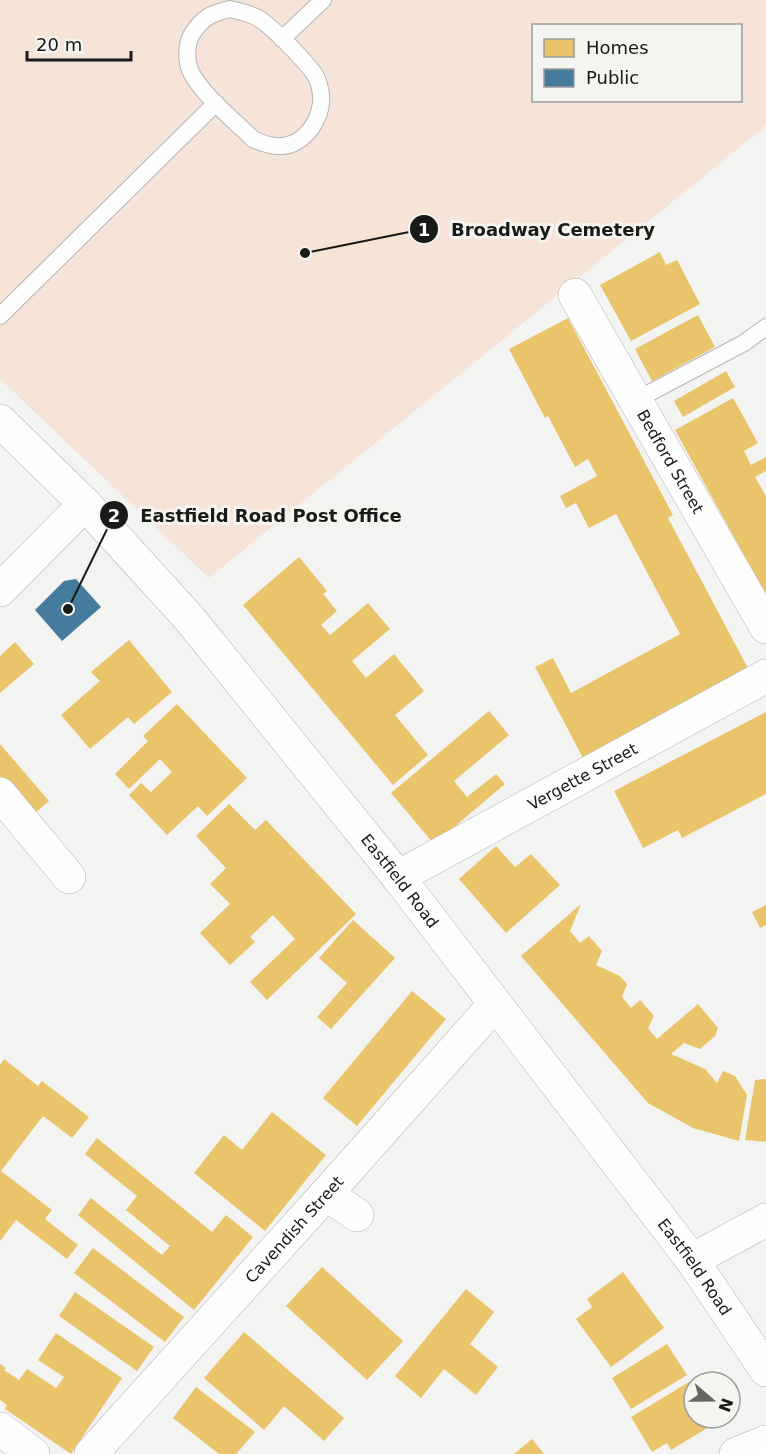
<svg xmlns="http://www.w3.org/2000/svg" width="766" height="1454" font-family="'DejaVu Sans',sans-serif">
	<rect width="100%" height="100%" fill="#f3f3f1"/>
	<!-- green -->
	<path fill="#f7e4d8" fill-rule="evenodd" d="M0,0H766V126L209,578L0,379ZM534,26H740V100H534Z"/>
	<!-- homes -->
	<path fill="#e9c46a" d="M660,252L666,265L677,260L700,304L631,341L600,285Z
		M698,315L715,347L652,381L635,349Z
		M568,318L673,515L668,518L749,670L583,758L535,667L553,658L571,693L680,634L616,514L589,528L576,503L566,508L560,496L597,476L588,459L575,467L548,416L545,418L509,349Z
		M726,371L735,387L683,417L674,401Z
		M733,398L758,443L744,451L751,465L766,457V471L755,477L766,496V595L675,430Z
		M299,557L327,591L323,594L337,611L321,625L330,635L368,603L390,629L352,661L366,678L394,654L424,691L395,715L428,755L393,785L243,605Z
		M129,640L172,692L134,724L128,717L90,749L61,715L100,681L91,672Z
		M15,642L34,664L0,693V656Z
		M177,704L247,778L207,816L198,806L167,835L129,795L141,783L151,792L172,772L160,759L129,789L115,774L148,741L143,736Z
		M489,711L509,735L454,781L467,797L496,774L505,784L434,844L391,793Z
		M766,712V794L682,838L678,830L643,848L614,791Z
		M0,744L49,801L33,815L0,777Z
		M229,804L255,830L266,820L356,914L267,1000L250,982L295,939L273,915L250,937L255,942L230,965L200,933L230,904L210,884L226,868L196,836Z
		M496,846L515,867L531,854L560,885L506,933L459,879Z
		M581,904L570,931L580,943L589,936L602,951L596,965L620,976L627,984L622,997L631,1008L640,1000L654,1016L648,1028L657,1039L698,1004L718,1028L715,1036L700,1049L684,1043L671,1054L705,1069L717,1083L723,1071L735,1076L747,1095L739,1141L693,1128L648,1103L521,956Z
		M766,905V925L760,928L752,912Z
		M353,920L395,958L331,1029L317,1017L347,983L319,958Z
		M412,991L446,1019L357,1126L323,1098Z
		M4,1059L38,1086L42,1081L89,1117L72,1138L43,1116L1,1171L52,1210L45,1219L78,1245L67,1259L16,1220L0,1241V1065Z
		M766,1079V1142L745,1140L755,1080Z
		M272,1112L326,1155L265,1231L194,1173L224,1135L242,1150Z
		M97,1138L212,1232L226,1215L253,1237L194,1310L78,1215L91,1198L162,1255L170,1246L126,1210L137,1196L85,1154Z
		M93,1248L184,1317L165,1342L74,1273Z
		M322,1267L403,1341L367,1380L286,1306Z
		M623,1272L664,1328L611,1367L576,1319L592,1307L587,1299Z
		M466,1289L494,1312L470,1344L498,1367L476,1395L444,1369L421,1398L395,1376Z
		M75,1292L154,1347L137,1371L59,1316Z
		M244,1332L344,1418L324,1441L284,1406L264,1430L204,1378Z
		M56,1333L122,1378L71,1454L5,1409L7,1405L0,1400V1364L6,1368L4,1370L19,1380L27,1369L56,1388L64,1377L38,1360Z
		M667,1344L687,1375L631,1409L612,1378Z
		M689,1382L694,1390V1418H711L714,1424L671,1450L667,1443L652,1452L631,1417Z
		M196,1387L255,1432L236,1454H219L173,1418Z
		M532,1439L544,1454H514Z"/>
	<!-- public -->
	<path fill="#457b9d" d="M76,579L101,607L62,641L35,610L64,581Z"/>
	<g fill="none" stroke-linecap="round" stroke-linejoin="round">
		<defs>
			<path id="service" d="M230,9C238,11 248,13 256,17C270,24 303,59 313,72C316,76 319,83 320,89C325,109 313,134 294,143C281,149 265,145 253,139C236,122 199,92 190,70C186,60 186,44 192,34C203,17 210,14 230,9Z
				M282,39L323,0
				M0,316L216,103
				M636,400L744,343L766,327"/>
			<g id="minor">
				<path id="s1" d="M575,295L766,627"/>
				<path d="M0,590L85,504"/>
				<path d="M0,794L69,877"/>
				<path id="s2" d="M398,877L766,676"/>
				<path d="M326,1194L357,1215"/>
				<path d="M692,1260L766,1220"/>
				<path d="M0,1429L33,1454"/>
				<path id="s3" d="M91,1454L326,1194L495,1004"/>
				<path d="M736,1454L766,1442"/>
			</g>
			<g id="tertiary">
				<path id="s4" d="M0,421L85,504L189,618L398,877L692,1260L766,1370"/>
			</g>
		</defs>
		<!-- service casing -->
		<use href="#service" stroke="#b5b5b3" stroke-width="18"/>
		<!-- minor casing -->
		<use href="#minor" stroke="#b5b5b3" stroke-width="34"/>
		<!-- tertiary casing -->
		<use href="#tertiary" stroke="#b5b5b3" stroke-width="34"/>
		<!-- service -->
		<use href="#service" stroke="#fdfdfd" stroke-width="16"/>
		<!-- minor -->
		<use href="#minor" stroke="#fdfdfd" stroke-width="33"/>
		<!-- tertiary -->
		<use href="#tertiary" stroke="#fdfdfd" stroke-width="33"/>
	</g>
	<g text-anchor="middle" stroke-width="6" stroke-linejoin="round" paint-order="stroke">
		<!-- street labels -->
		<g font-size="16" fill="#191918" stroke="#f4f4f0">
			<text dy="6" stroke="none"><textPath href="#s1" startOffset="192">Bedford Street</textPath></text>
			<text dy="6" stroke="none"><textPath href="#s2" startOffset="210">Vergette Street</textPath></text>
			<text dy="6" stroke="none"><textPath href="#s4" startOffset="610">Eastfield Road</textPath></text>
			<text dy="6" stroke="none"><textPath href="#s3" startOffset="303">Cavendish Street</textPath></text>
			<text dy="6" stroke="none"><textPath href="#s4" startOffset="1096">Eastfield Road</textPath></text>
		</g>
	</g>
	<!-- callouts -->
	<path fill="none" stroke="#191918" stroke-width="2" d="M305 253L424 229M68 609L114 515"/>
	<g fill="#191918" stroke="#f4f4f0" stroke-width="2">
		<circle cx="305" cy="253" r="6"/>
		<circle cx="68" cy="609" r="6"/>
		<circle cx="424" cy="229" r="15"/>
		<circle cx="114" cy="515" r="15"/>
	</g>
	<g font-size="18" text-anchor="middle" font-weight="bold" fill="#fff">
		<text x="424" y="236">1</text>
		<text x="114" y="522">2</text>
	</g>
	<g font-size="18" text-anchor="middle" font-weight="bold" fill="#191918" stroke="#f4f4f0" stroke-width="6" stroke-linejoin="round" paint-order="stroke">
		<text x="553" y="236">Broadway Cemetery</text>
		<text x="271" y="522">Eastfield Road Post Office</text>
	</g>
	<!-- legend -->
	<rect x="532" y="24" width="210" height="78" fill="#f4f4f0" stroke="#9c9c9a" stroke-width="1.5"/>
	<rect x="544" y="39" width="30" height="18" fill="#e9c46a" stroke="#9c9c9a" stroke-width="1.5"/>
	<text x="586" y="54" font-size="18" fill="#191918">Homes</text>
	<rect x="544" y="69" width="30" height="18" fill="#457b9d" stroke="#9c9c9a" stroke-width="1.5"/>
	<text x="586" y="84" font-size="18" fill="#191918">Public</text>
	<!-- north arrow -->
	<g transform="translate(712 1400) rotate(110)"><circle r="28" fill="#f4f4f0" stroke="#9c9c9a" stroke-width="1.5"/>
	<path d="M0-4.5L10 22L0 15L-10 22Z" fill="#656564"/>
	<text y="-9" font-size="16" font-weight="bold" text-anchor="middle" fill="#191918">N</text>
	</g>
	<!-- scale -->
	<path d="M27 51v9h104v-9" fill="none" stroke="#191918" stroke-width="3"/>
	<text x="36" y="51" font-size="18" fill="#191918" stroke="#f4f4f0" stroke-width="4.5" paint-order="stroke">20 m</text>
</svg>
